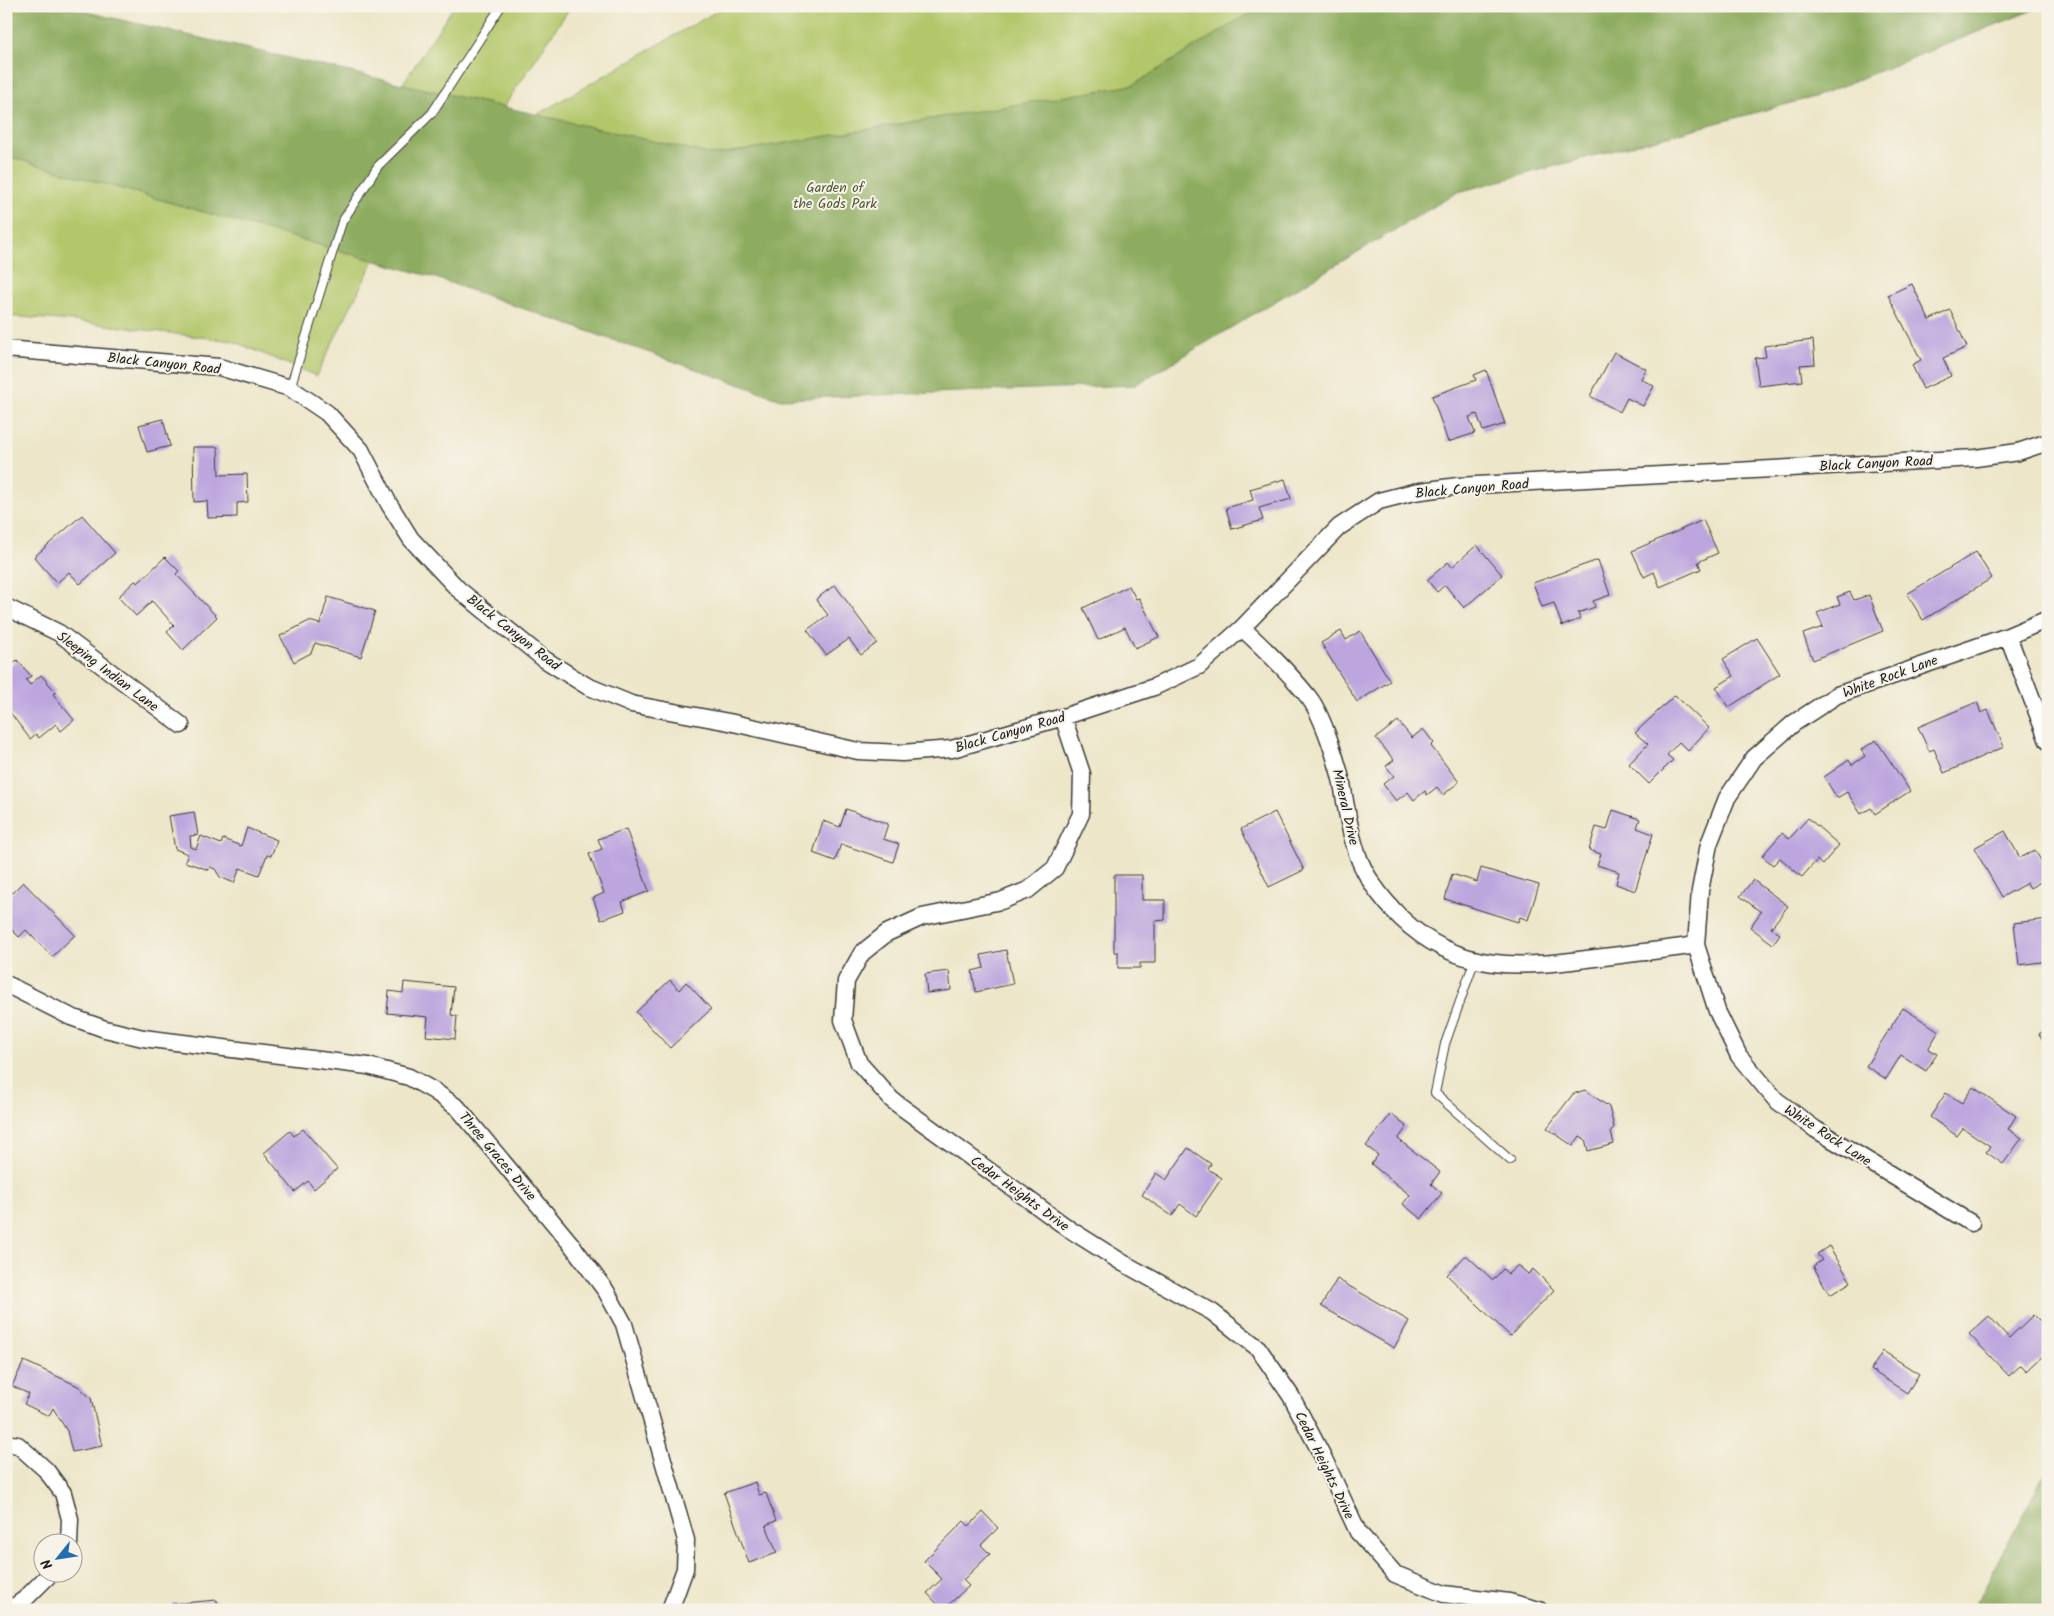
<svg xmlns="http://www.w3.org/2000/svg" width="2054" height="1616" font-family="Kalam,sans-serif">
	<rect width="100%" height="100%" fill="#f7f3e8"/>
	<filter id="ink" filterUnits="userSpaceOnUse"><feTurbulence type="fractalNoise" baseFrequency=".02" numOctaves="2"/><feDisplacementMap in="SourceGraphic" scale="10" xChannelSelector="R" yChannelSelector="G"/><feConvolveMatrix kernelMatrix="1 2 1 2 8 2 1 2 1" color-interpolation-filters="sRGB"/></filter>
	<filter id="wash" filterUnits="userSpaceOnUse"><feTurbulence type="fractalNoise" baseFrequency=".0096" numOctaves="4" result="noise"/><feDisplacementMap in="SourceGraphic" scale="20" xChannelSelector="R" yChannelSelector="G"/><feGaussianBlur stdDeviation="1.12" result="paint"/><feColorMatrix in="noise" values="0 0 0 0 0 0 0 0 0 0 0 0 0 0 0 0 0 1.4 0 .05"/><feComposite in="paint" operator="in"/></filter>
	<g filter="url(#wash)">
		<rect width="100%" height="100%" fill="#ede6c9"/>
		<!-- green -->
		<path fill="#b2c76b" stroke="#677244" d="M454,6H571L475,150L726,6H1403L819,388L512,305L400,208L316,376L233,341L74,321L6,316V138L340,179Z"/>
		<!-- forest -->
		<path fill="#8dac5f" stroke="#54643e" d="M6,6H60L714,155L1133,85L1261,6H2043L1814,97L1458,192L1135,385L781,399L436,278L6,156Z
			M2048,1467V1610H1973Z"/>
		<g id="blocks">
			<!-- building -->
			<path fill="#bda6de" d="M1912,284L1929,320L1950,310L1967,347L1943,358L1951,376L1923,389L1912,365L1921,360L1888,295Z
				M1813,340L1815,364L1800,365L1802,381L1759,386L1755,358L1766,357L1764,346Z
				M1614,352L1646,369L1641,379L1654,386L1643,406L1627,398L1620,412L1590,396Z
				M1486,370L1505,424L1483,431L1477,414L1469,417L1475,433L1448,442L1432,396L1476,380L1474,375Z
				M163,419L170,446L147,452L139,425Z
				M193,447H218L219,475L247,474L248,502L237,503V517L208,518L207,501L194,502Z
				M1285,479L1291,499L1259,508L1263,520L1232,529L1226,508L1253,500L1250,489Z
				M82,515L115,553L80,584L69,572L57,583L34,557Z
				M1703,520L1718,553L1698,562L1701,569L1660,587L1654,572L1644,577L1632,551Z
				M1477,545L1502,575L1464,608L1445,585L1437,592L1427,580L1448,562L1452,567Z
				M1976,552L1992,578L1923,620L1907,594Z
				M165,557L179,571L176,574L217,617L183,650L167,632L174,625L152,601L136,616L118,597L135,581L138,583Z
				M1598,560L1610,595L1593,601L1595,607L1578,613L1580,619L1562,626L1554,603L1542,607L1533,583Z
				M835,585L877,643L861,655L849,639L826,655L807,630L828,615L816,599Z
				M1129,586L1136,599L1139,598L1159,637L1135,648L1125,627L1098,640L1083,608Z
				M1850,592L1854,600L1869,595L1883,631L1813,660L1803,634L1823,627L1817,613L1840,604L1837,597Z
				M328,597L375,611L361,657L315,643L311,653L294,662L280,636L309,621L320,624Z
				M1341,631L1346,640L1360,631L1390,681L1357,702L1321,643Z
				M1757,638L1780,674L1729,707L1716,687L1734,676L1723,659Z
				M17,660L31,676L26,680L30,685L41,675L56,692L53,694L74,720L61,731L56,724L39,738L36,734L30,739L9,711L6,712V662L10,666Z
				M1675,695L1709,728L1688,751L1679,742L1667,755L1673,760L1649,784L1629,764L1648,744L1635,733Z
				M1977,702L1981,713L1988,710L2004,747L1944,773L1934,749L1929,751L1918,727Z
				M1398,721L1412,738L1423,729L1434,743L1431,746L1459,782L1443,795L1437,787L1427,795L1425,791L1414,800L1408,792L1396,801L1383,784L1394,776L1386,766L1394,760L1376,738Z
				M1876,740L1910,791L1875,814L1871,808L1861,814L1847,792L1837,798L1824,777L1849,760L1852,765L1865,756L1861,750Z
				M846,809L888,824L883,839L899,844L893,862L841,844L835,861L813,853L823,821L840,827Z
				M1613,810L1640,819L1637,828L1653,834L1635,891L1616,884L1619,872L1597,865L1601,854L1589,850L1596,827L1607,830Z
				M194,812L198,835L190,836L191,847L196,849L201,836L221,844L223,839L241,846L247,828L277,840L271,856L267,855L259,875L240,868L234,883L220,877L215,869L210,867L209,870L185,862L188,854L175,849L169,816Z
				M1275,812L1304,870L1269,887L1241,829Z
				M1808,818L1839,845L1822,865L1817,860L1802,877L1780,858L1773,865L1762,856L1782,833L1789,839Z
				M626,829L649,891L622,902L625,911L601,920L593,898L604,893L589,854L602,849L598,839Z
				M2005,831L2020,858L2035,850L2048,873V878L2030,888L2027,883L2002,897L1974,848Z
				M1481,868L1539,885L1528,920L1520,917L1518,922L1445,899L1452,874L1477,882Z
				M1114,875H1142V900H1165V920L1155,921V963H1140V968H1118V952H1114Z
				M1753,880L1788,906L1771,928L1780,934L1773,944L1750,927L1761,912L1740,896Z
				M23,882L75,935L52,957L26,930L19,937L6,924V899Z
				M2048,919V961L2019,965L2014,923Z
				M1006,950L1013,984L976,992L972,971L984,968L981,955Z
				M949,971L951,990L927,993L925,974Z
				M670,980L679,990L686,982L711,1009L670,1048L636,1012Z
				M404,982L454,987L451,1015L457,1016L455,1039L426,1036L428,1017L387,1013L389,991L403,993Z
				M1903,1008L1939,1031L1928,1049L1937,1054L1926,1071L1901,1055L1886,1079L1866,1066Z
				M2048,1028V1047L2039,1034Z
				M1973,1087L2016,1116L2008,1129L2022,1138L2003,1164L1986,1152L1990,1146L1963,1128L1957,1136L1930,1117L1946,1093L1962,1103Z
				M1585,1090L1609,1107L1614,1127L1611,1132L1614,1144L1588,1151L1585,1139L1580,1136L1573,1146L1547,1128L1573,1094Z
				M1391,1114L1407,1127L1398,1139L1440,1172L1431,1184L1442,1193L1421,1219L1403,1204L1410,1195L1371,1164L1378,1155L1366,1146Z
				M303,1129L337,1169L314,1189L308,1181L295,1192L264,1153L290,1131L294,1136Z
				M1188,1148L1211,1164L1208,1169L1222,1178L1196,1216L1180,1204L1172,1216L1142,1195L1156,1173L1166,1180Z
				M1829,1246L1851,1282L1830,1295L1813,1266L1822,1260L1817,1254Z
				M1466,1255L1493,1280L1503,1269L1508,1274L1518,1265L1528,1274L1533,1269L1554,1290L1510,1336L1447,1275Z
				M1337,1279L1409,1321L1394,1348L1321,1306Z
				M2033,1315L2048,1330V1351L2027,1371L2021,1365L2009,1376L1969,1334L1989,1316L2009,1338Z
				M1883,1351L1919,1374L1907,1393L1871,1370Z
				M24,1361L78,1386L91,1398L102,1446L72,1452L67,1431L53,1408L49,1416L24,1404L29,1394L12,1386Z
				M755,1482L759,1495L766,1493L776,1521L766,1525L777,1553L749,1563L724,1493Z
				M983,1512L998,1528L981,1545L990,1554L963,1580L969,1586L943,1610L927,1593L942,1579L924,1561L964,1521L969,1526Z
				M217,1600L218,1610H173L172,1604Z"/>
		</g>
	</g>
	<g filter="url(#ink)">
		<use href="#blocks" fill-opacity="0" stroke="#3b3a36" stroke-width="1"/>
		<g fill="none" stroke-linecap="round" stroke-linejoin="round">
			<defs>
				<path id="service" d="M290,388L342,222L378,166L432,113L501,6
					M1475,959L1445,1044L1435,1093L1510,1160"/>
				<path id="minor" d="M6,349L219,367L290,388L327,413L361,450L389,504L411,539L458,589L544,659L587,686L631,704L729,722L858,751L902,753L952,749L1063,717L1154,687L1199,666L1242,628L1339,527L1379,501L1414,492L1458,486L1976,458L2018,452L2048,442
					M6,607L59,633L181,725
					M1242,628C1266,650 1290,673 1310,699C1323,717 1337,761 1342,783C1346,807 1349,830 1357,853C1365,878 1382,899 1401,918C1459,974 1521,968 1595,958C1628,954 1662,950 1696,945
					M2008,636L2048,741
					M1063,717L1082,774L1081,814L1055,868L1028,890L1001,901L922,917L887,933L862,953L846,981L843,1020L859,1063L892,1100L1069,1229L1123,1263L1212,1312L1258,1348L1291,1396L1322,1455L1358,1532L1395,1574L1444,1594L1509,1602L1539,1610
					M6,984L71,1017L105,1029L143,1038L368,1066L409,1077L434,1091L458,1108L571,1244L606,1291L624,1324L686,1540L685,1569L670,1610
					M1971,1223L1815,1129L1776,1100L1739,1056L1717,1011L1696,945L1700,891L1709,844L1727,798L1754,758L1794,723L1837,695L2008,636L2048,619
					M6,1443L18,1445L46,1470L63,1493L70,1519L69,1544
					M9,1610L25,1599L50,1574"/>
			</defs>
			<!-- service casing -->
			<use href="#service" stroke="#3b3a36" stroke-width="10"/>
			<!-- minor casing -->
			<use href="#minor" stroke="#3b3a36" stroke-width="19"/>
			<!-- service -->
			<use href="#service" stroke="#fff" stroke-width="8"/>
			<!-- minor -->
			<use href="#minor" stroke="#fff" stroke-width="16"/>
		</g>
	</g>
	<g text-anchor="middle" stroke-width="4" stroke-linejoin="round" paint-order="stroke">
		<!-- park labels -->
		<g font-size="14" fill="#505838" stroke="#f7f3e8">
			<text x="835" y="192">Garden of<tspan x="835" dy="16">the Gods Park</tspan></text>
		</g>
		<!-- street labels -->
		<g font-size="14" fill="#1c1c1c" stroke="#f7f3e8">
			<text transform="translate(164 363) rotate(6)" y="5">Black Canyon Road</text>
			<text transform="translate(1876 463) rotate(-3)" y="5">Black Canyon Road</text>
			<text transform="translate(1472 488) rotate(-5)" y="5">Black Canyon Road</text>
			<text transform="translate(514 632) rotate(38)" y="5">Black Canyon Road</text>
			<text transform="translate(108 671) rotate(37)" y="5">Sleeping Indian Lane</text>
			<text transform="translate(1890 676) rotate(-20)" y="5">White Rock Lane</text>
			<text transform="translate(1010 732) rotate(-16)" y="5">Black Canyon Road</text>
			<text transform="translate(1346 807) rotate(77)" y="5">Mineral Drive</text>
			<text transform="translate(1828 1135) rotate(33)" y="5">White Rock Lane</text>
			<text transform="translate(498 1156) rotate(50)" y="5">Three Graces Drive</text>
			<text transform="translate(1020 1193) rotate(36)" y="5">Cedar Heights Drive</text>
			<text transform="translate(1325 1465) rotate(64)" y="5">Cedar Heights Drive</text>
		</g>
	</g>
	<!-- margin -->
	<rect width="2054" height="1616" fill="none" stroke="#f7f3e8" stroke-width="25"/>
	<!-- north arrow -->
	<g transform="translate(58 1558) rotate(240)"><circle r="24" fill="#f7f3e8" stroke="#9f9d96"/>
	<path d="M0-4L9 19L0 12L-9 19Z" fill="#1f6fb2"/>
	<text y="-8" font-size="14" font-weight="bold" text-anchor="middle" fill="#1c1c1c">N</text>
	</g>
</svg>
